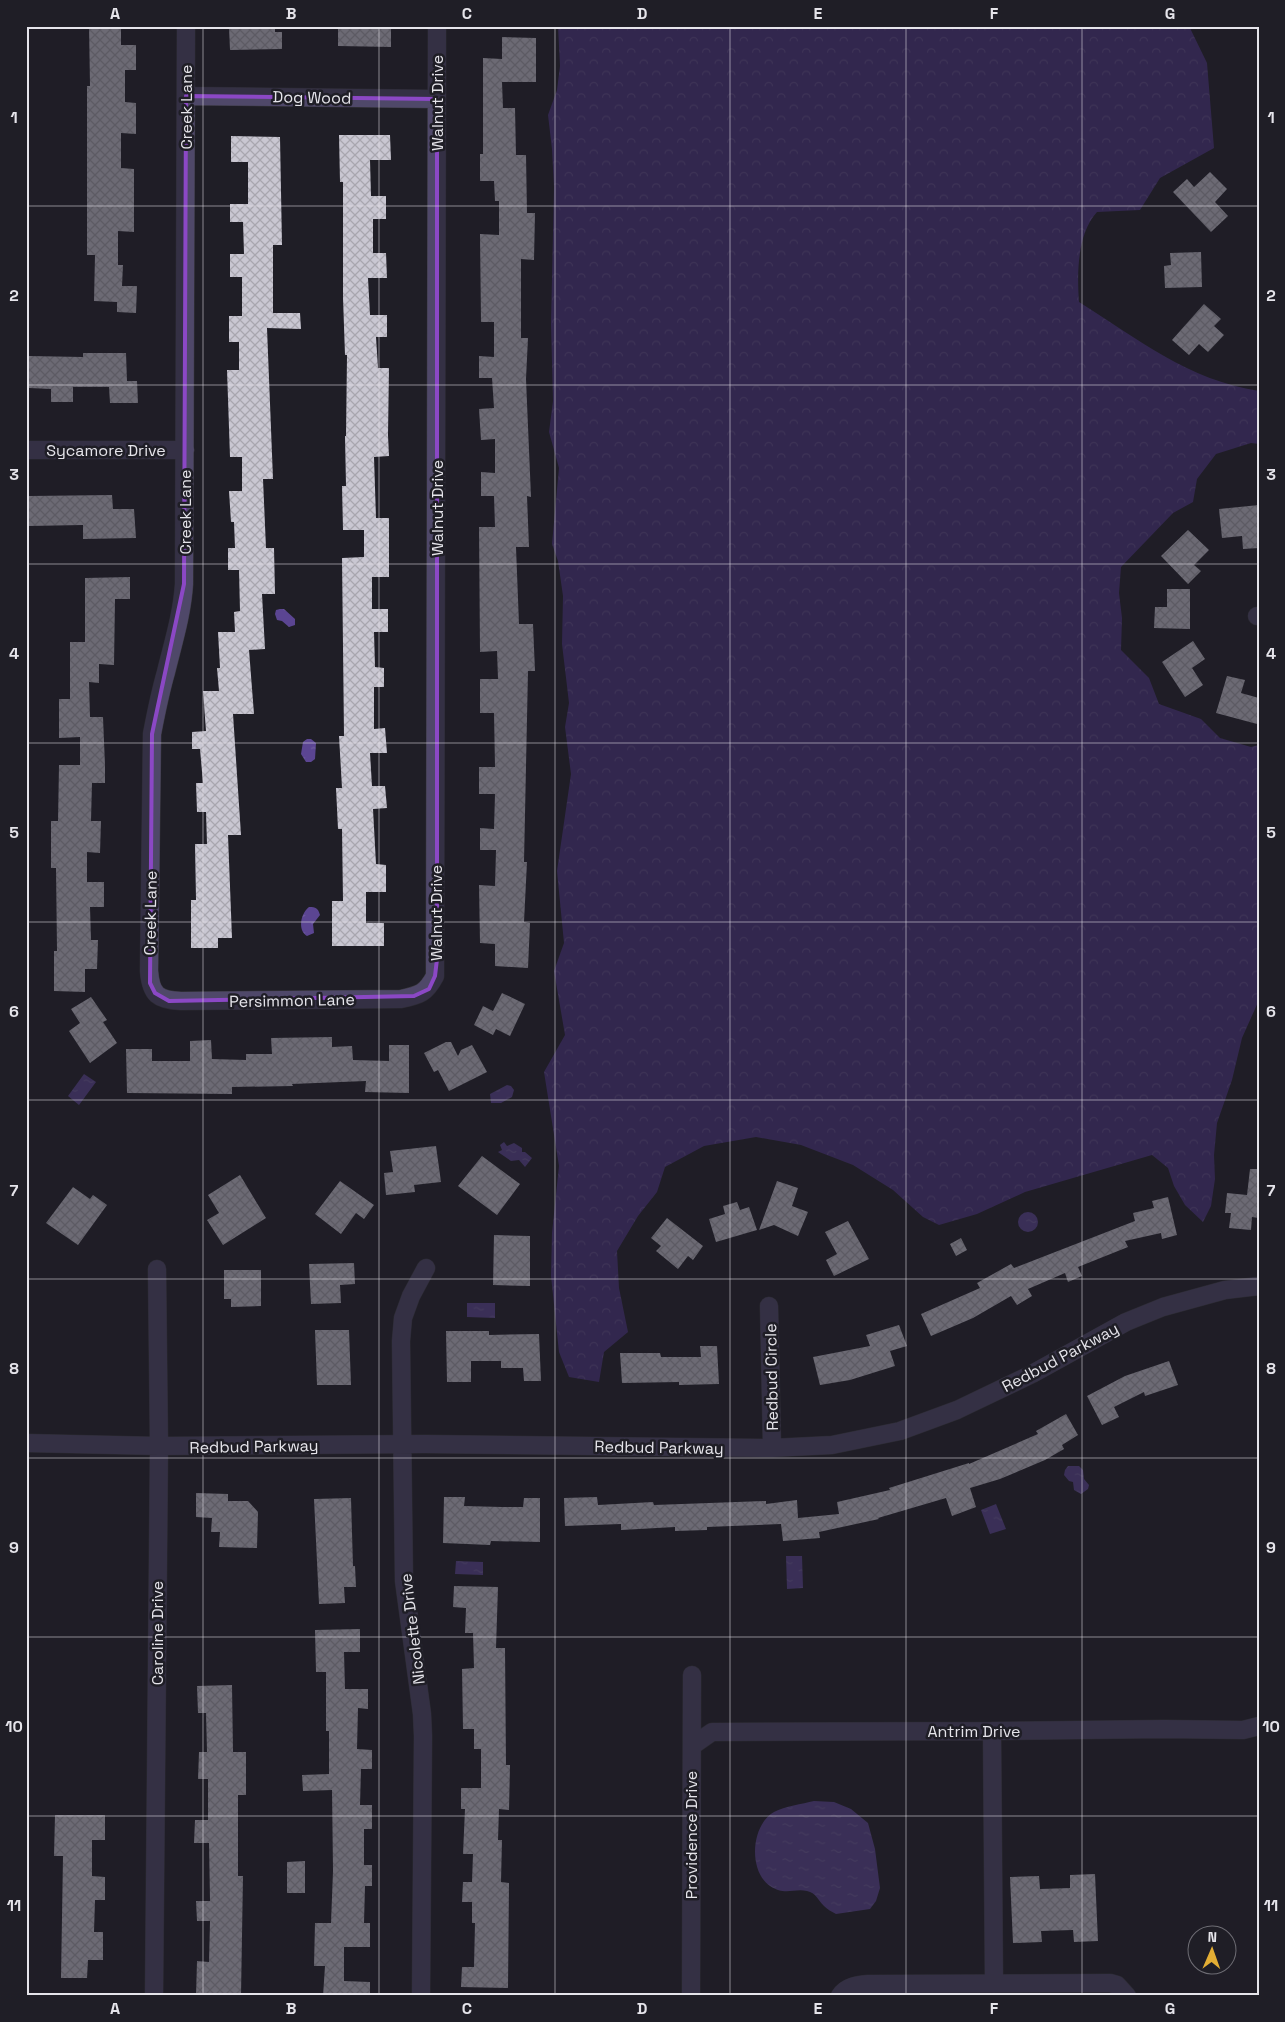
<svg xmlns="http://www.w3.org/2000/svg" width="1285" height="2022" font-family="'Space Grotesk',sans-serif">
	<defs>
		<pattern id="forest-crowns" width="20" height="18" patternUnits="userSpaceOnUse" patternTransform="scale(1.25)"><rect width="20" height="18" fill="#4a337f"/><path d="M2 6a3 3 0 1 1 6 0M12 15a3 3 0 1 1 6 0" fill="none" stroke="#645091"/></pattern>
		<pattern id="water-ripples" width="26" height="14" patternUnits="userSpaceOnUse" patternTransform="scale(1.25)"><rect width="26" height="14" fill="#5b4592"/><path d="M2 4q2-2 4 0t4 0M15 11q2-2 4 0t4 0" fill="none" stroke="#7260a1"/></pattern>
		<pattern id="building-cross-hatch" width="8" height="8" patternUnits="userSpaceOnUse" patternTransform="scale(1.25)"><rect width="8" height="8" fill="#c9c7d2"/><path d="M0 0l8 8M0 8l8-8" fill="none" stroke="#a8a6af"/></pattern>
	</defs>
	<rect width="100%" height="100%" fill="#1f1e26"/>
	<!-- forest -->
	<path fill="url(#forest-crowns)" d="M558,26H1189L1207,63L1214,148L1160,178L1140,210L1097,212C1077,234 1077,273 1079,302C1138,339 1188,380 1259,391V444L1251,443L1216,454L1197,479L1193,502L1173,513L1121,567L1119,593L1122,618L1121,650L1149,678L1159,704L1201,719L1220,738L1251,747L1259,745V1000L1242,1038L1232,1080L1217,1123L1214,1155L1215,1179L1211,1206L1203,1222L1185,1205L1174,1186L1168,1168L1152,1155L1025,1192L977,1214L939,1225L923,1217L893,1190L853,1165L801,1145L756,1137L704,1146L665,1167L657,1192L638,1216L617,1251L619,1288L628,1332L604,1352L599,1382L569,1377L559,1352L551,1276L552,1233L559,1166L544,1072L565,1035L554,971L564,943L557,871L571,774L565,727L569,703L562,644L563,596L558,561L552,544L559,468L549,432L553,401L551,324L554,187L552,149L548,115L557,90L560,66Z"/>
	<!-- water -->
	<path fill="url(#water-ripples)" d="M280,609H284L295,619V625L289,627L282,621L277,620L275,614L276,610Z
		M307,739H311L316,743L315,759L311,762H306L301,754L303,742Z
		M309,907C316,907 318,908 320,915L313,924L314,933L307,936C297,930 301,913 309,907Z
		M84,1074L96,1082L79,1105L68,1096Z
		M507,1085L511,1086L514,1090L512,1097L501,1103H491L490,1094Z
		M504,1142L507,1146L514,1143L522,1148V1152H525L532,1158L525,1167L519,1160L511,1161L498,1152L502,1150L500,1145Z
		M1018 1222a10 10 0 1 1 20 0a10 10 0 1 1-20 0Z
		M467,1303H495V1318L467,1317Z
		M1068,1466H1079L1083,1470L1084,1479L1089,1485L1088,1489L1081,1494L1074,1490L1073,1482L1069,1481L1064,1475L1065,1470Z
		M996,1504L1006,1529L990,1534L981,1510Z
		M786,1556H802L803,1588L787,1589Z
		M456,1561L483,1562V1575L455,1574Z
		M814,1801L834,1802L851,1809L868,1823L875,1849L880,1888L876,1901L870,1909L836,1914C832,1912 827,1909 824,1906C818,1900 816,1893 807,1891C794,1888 785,1896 770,1886C748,1871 751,1825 774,1812C785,1806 802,1804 814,1801Z"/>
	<!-- building -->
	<path fill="url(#building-cross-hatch)" d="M89,26H121V45H136V70H125V102L136,103V134L121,133V168L134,169V232L118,231V265H123L122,286H137L136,313L117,312V302L94,301L95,255H87V86H90Z
		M239,26H275V32H282V49L230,50L229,28H239Z
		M338,26H391V47L338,46Z
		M502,37L536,38V82H502L503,108H515L516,155H526L527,213H535L534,260L521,259V338H528L526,379L531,497L527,496L529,547H516L519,624H533L535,671H528L524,862H527L524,922L530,923L528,968L495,966V944L480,943L479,885L495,886L496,850H480V828L494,829L495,794H479V767H495L494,713H480V679H498L497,651L480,652L479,527H495L494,496H481V472L495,473V439L481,440L479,409L494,408L492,378H479V356L494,357V322H481L480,234L499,235V201H495L494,181H480V154H483V58L502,59Z
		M339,135H390L391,160H370L371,196H386V219H373V253H386L387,278H368L370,315H387V337H376L378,368H389L388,435L389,456L374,457L376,518H389V577H372V609H388V632H374L375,667L384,668V687H374V729L385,728L387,753H370L372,786H385L387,808L373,809L376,864L386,865V892H366V923H384V946H332V901H343L342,829H338L336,788H342L339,736H344L342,558L364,557V530H343L342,486H346L345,436H346L347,355H345L343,298V182H340Z
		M231,136L280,137L282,245H273V313H300L301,329L267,328L273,479H263L266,548H274L275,594H262L265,649L249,650L254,714H233L241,835H228L232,938H218V948H191V900H196L195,844H207L206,812H197L196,783H203L200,749H192V732L206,731L203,691H219L217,668H220L218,632H235L234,612L240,611L239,570H228V548H235L234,522H231L229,491H242V457H230L227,370H239V342H229V316H242V277H230V254H244L243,222H230V204H248V162H231Z
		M1210,172L1227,189L1215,202L1228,216L1211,232L1173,192L1187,179L1194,187Z
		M1201,252L1202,287L1165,288L1164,266L1171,265L1170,253Z
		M1204,304L1221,319L1214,326L1224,335L1208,352L1199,344L1189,355L1172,340Z
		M83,353H126L127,381H137L138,403H110L109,387H73V402H51V389L29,388V356L83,357Z
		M112,495L113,509H134L136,538L83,539V525L29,526V496Z
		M1259,505V548L1243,549L1242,536L1222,538L1219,509Z
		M1188,530L1209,550L1194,565L1201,571L1188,584L1161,556Z
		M130,577V599H115L114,665L99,664V683L89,682L90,717H103L105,765V783H92L91,821H101L100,853L87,852V882H104V907H90L91,940H98L97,969H85V992L54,991V951H57L56,868H51V821H58L59,765H80V737L59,738V699H70V642H85V578Z
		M1167,589H1190V629L1154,628L1155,607H1167Z
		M1193,641L1205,659L1192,668L1203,685L1185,697L1162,662Z
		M1227,676L1245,680L1241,693L1259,698V717L1257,724L1216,713Z
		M502,993L525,1004L510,1036L496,1029L493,1035L474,1025L483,1006L493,1011Z
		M91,997L107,1020L103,1022L117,1043L90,1063L69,1031L80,1023L71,1009Z
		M332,1037V1047L352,1046L353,1060L389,1061V1045H409V1093L365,1092L366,1081L292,1084L293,1086L232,1087V1094L127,1093L126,1049H152V1061H190V1041L211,1040L212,1059L246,1060V1054H272L271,1038Z
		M446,1042H451L458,1056L461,1050L472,1045L487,1072L449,1091L438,1070L434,1072L424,1053Z
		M436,1146L441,1182L414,1185L415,1192L386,1195L384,1173L393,1172L390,1151Z
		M482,1156L520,1184L497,1215L458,1186Z
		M1250,1169H1259V1218L1252,1217L1251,1230L1229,1228L1231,1213H1225L1227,1193L1247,1195Z
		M240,1175L266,1218L223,1245L207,1220L219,1213L208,1195Z
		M340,1181L374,1205L364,1219L356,1213L341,1234L315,1214Z
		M777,1181L798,1188L792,1206L808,1212L798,1236L774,1225L759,1230Z
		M73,1187L90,1199L93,1195L107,1205L78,1245L46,1223Z
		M1168,1197L1177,1235L1162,1239L1161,1233L1125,1241L1128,1247L1078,1267L1082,1276L1068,1282L1065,1273L1028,1289L1032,1296L1017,1305L1011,1296L973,1318L931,1336L921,1314L980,1288L977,1283L1011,1264L1014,1268L1135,1221L1133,1213L1154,1208L1152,1201Z
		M737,1202L740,1210L749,1207L757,1230L716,1242L709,1219L725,1214L723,1206Z
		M667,1218L703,1246L693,1260L688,1256L678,1269L656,1251L661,1246L651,1238Z
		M848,1221L869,1259L834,1276L826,1260L837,1254L825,1232Z
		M494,1235L530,1236V1286L493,1285Z
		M961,1238L967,1250L956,1256L950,1244Z
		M354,1263L355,1284L340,1285L341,1303L311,1304L309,1264Z
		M224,1270H261V1306L231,1307V1299H224Z
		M899,1325L907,1346L890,1351L895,1366L850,1380L820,1385L813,1357L870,1346L866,1335Z
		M315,1330H349L351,1385H317Z
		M446,1331H489V1335L539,1334L541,1381H524L523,1368H501V1361H471V1382H447Z
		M700,1346H717L719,1384L679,1385V1382L622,1383L620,1353H660L661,1357H701Z
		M1169,1361L1178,1385L1145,1396L1144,1392L1114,1407L1119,1417L1102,1425L1087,1396L1125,1376Z
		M1066,1414L1078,1435L1062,1445L1064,1449L1045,1460L1000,1479L970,1488L976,1507L952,1516L946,1498L878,1518L879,1519L819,1532L820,1538L783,1541L781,1524L707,1527V1530L675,1531V1527L621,1530V1524L565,1526L564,1498L597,1497L598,1505L653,1502L654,1505L766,1501V1504L797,1500L798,1518L839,1514L837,1502L890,1490L889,1488L969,1463V1464L1038,1434L1036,1431Z
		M196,1493L228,1494V1501H248L258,1512L257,1548L219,1547L220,1532H211L212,1518L196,1517Z
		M444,1497H465L464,1506L502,1507H523L524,1498H540V1542L491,1541L490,1545L443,1543Z
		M351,1498L353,1566H355L356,1587H344L345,1603L319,1604L314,1499Z
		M454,1586L498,1587L496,1648H505L506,1765H510L509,1810L499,1809L498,1840H502L501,1882L509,1883L508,1988L461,1987L462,1967H474L475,1923H472V1902H462L463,1882H472L473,1854H463L465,1809H461V1788H481V1749H474V1729H463L462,1669L474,1668L473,1633H465L466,1608L453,1607Z
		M360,1629V1652H344L345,1689H368V1709L358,1708L357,1749L372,1750V1769H361L360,1805H372V1829H364V1865H372V1886H365L364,1923H370V1947H344V1981L370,1982V1996H323L325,1966H314L315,1923H331L333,1871L332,1790L303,1791L302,1775L329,1774V1731H326V1672H316L315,1630Z
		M232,1685L233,1752H246V1795H238V1876H243L241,1996H196L197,1961L209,1962L210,1921H197L196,1901H210L209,1843H194L195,1820H208V1779H198L199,1752H207L206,1713H198L197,1686Z
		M55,1815H105V1840H92V1876L105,1877V1900H95L94,1932H103V1960H88L87,1978H61L63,1856H54Z
		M305,1861V1893H287V1862Z
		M1095,1874L1098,1941L1074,1942L1073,1930L1041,1931L1042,1942L1013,1943L1010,1877L1039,1876L1040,1889L1070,1888V1875Z"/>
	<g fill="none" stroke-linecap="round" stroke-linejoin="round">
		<defs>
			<path id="minor" d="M186,26L184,584C182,615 173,643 166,672C160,693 156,713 152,734L149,971C151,995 158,1000 181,1001L401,999C420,995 426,993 435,976L437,26
				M186,96L437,99
				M26,450H185
				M1257,616H1259
				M769,1306L772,1448
				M26,1443L159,1446L425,1444L772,1448L832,1445L900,1431L957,1410L1032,1374L1126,1322L1163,1307L1225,1290L1259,1286
				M992,1731L994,1984
				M692,1746L712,1732L992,1731L1164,1729L1243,1730L1259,1726
				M154,1996L159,1446L157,1269
				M421,1996L423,1736L422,1714L404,1581L401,1341L403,1318L411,1296L426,1268
				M691,1996L692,1675
				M840,1996C846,1986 858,1985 869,1984L1110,1983L1117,1985L1127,1996"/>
		</defs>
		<!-- minor casing -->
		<use href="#minor" stroke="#3b3a41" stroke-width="19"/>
		<!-- minor -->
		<use href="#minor" stroke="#4f4869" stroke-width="18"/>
	</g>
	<!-- marked area -->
	<path d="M0 0H1285V2022H0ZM186,96L437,99V959L435,976L429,989L414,996L169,1001L155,993L150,983L152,734L184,584Z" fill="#1f1e26" fill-opacity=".55" fill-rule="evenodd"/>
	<path fill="none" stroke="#8b48c5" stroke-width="4" stroke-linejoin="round" d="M186,96L437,99V959L435,976L429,989L414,996L169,1001L155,993L150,983L152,734L184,584Z"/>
	<!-- grid -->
	<path fill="none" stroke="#e5e4ea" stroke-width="1" stroke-opacity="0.55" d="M203,26V1996M379,26V1996M555,26V1996M730,26V1996M906,26V1996M1082,26V1996M26,206H1259M26,385H1259M26,564H1259M26,743H1259M26,922H1259M26,1100H1259M26,1279H1259M26,1458H1259M26,1637H1259M26,1816H1259"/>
	<g text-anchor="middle" stroke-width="5" stroke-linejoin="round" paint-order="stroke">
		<!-- street labels -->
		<g font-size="16" fill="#e5e4ea" stroke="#1f1e26">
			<text transform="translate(312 97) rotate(1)" y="6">Dog Wood</text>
			<text transform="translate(437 103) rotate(-90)" y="6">Walnut Drive</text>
			<text transform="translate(186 107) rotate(-90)" y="6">Creek Lane</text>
			<text x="106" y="456">Sycamore Drive</text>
			<text transform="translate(437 508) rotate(-90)" y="6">Walnut Drive</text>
			<text transform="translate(185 512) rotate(-90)" y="6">Creek Lane</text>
			<text transform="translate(150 913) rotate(-89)" y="6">Creek Lane</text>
			<text transform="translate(436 913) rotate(-90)" y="6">Walnut Drive</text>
			<text transform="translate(292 1000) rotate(-1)" y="6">Persimmon Lane</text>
			<text transform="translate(1060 1357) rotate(-28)" y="6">Redbud Parkway</text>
			<text transform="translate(771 1377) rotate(-91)" y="6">Redbud Circle</text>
			<text transform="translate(254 1446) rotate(-1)" y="6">Redbud Parkway</text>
			<text transform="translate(659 1447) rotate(1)" y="6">Redbud Parkway</text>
			<text transform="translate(412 1629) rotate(-97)" y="6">Nicolette Drive</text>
			<text transform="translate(157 1633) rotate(-90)" y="6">Caroline Drive</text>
			<text x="974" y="1737">Antrim Drive</text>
			<text transform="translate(691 1835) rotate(-90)" y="6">Providence Drive</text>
		</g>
	</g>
	<!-- border -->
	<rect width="1285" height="2022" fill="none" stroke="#1f1e26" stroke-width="55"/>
	<!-- north arrow -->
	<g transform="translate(1212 1950) rotate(2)"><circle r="24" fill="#1f1e26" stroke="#6e6d74"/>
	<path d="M0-4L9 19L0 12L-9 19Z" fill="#e3ae34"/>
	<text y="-8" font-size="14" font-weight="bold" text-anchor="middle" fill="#e5e4ea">N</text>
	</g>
	<rect x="28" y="28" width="1230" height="1966" fill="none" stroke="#e5e4ea" stroke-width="2"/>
	<g font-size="16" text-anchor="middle" font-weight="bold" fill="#e5e4ea">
		<text x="115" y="19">A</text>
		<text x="291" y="19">B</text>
		<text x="467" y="19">C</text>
		<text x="642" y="19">D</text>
		<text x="818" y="19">E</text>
		<text x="994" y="19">F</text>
		<text x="1170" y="19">G</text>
		<text x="14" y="123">1</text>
		<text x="1271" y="123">1</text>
		<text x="14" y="301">2</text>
		<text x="1271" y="301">2</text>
		<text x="14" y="480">3</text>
		<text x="1271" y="480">3</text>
		<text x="14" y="659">4</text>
		<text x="1271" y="659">4</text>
		<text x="14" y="838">5</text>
		<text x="1271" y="838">5</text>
		<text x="14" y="1017">6</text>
		<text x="1271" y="1017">6</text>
		<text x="14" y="1196">7</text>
		<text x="1271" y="1196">7</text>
		<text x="14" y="1374">8</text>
		<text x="1271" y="1374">8</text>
		<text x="14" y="1553">9</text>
		<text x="1271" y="1553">9</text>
		<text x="14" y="1732">10</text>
		<text x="1271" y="1732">10</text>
		<text x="14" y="1911">11</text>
		<text x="1271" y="1911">11</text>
		<text x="115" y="2014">A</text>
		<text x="291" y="2014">B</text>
		<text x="467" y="2014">C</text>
		<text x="642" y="2014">D</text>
		<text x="818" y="2014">E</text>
		<text x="994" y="2014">F</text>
		<text x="1170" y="2014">G</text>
	</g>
</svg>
